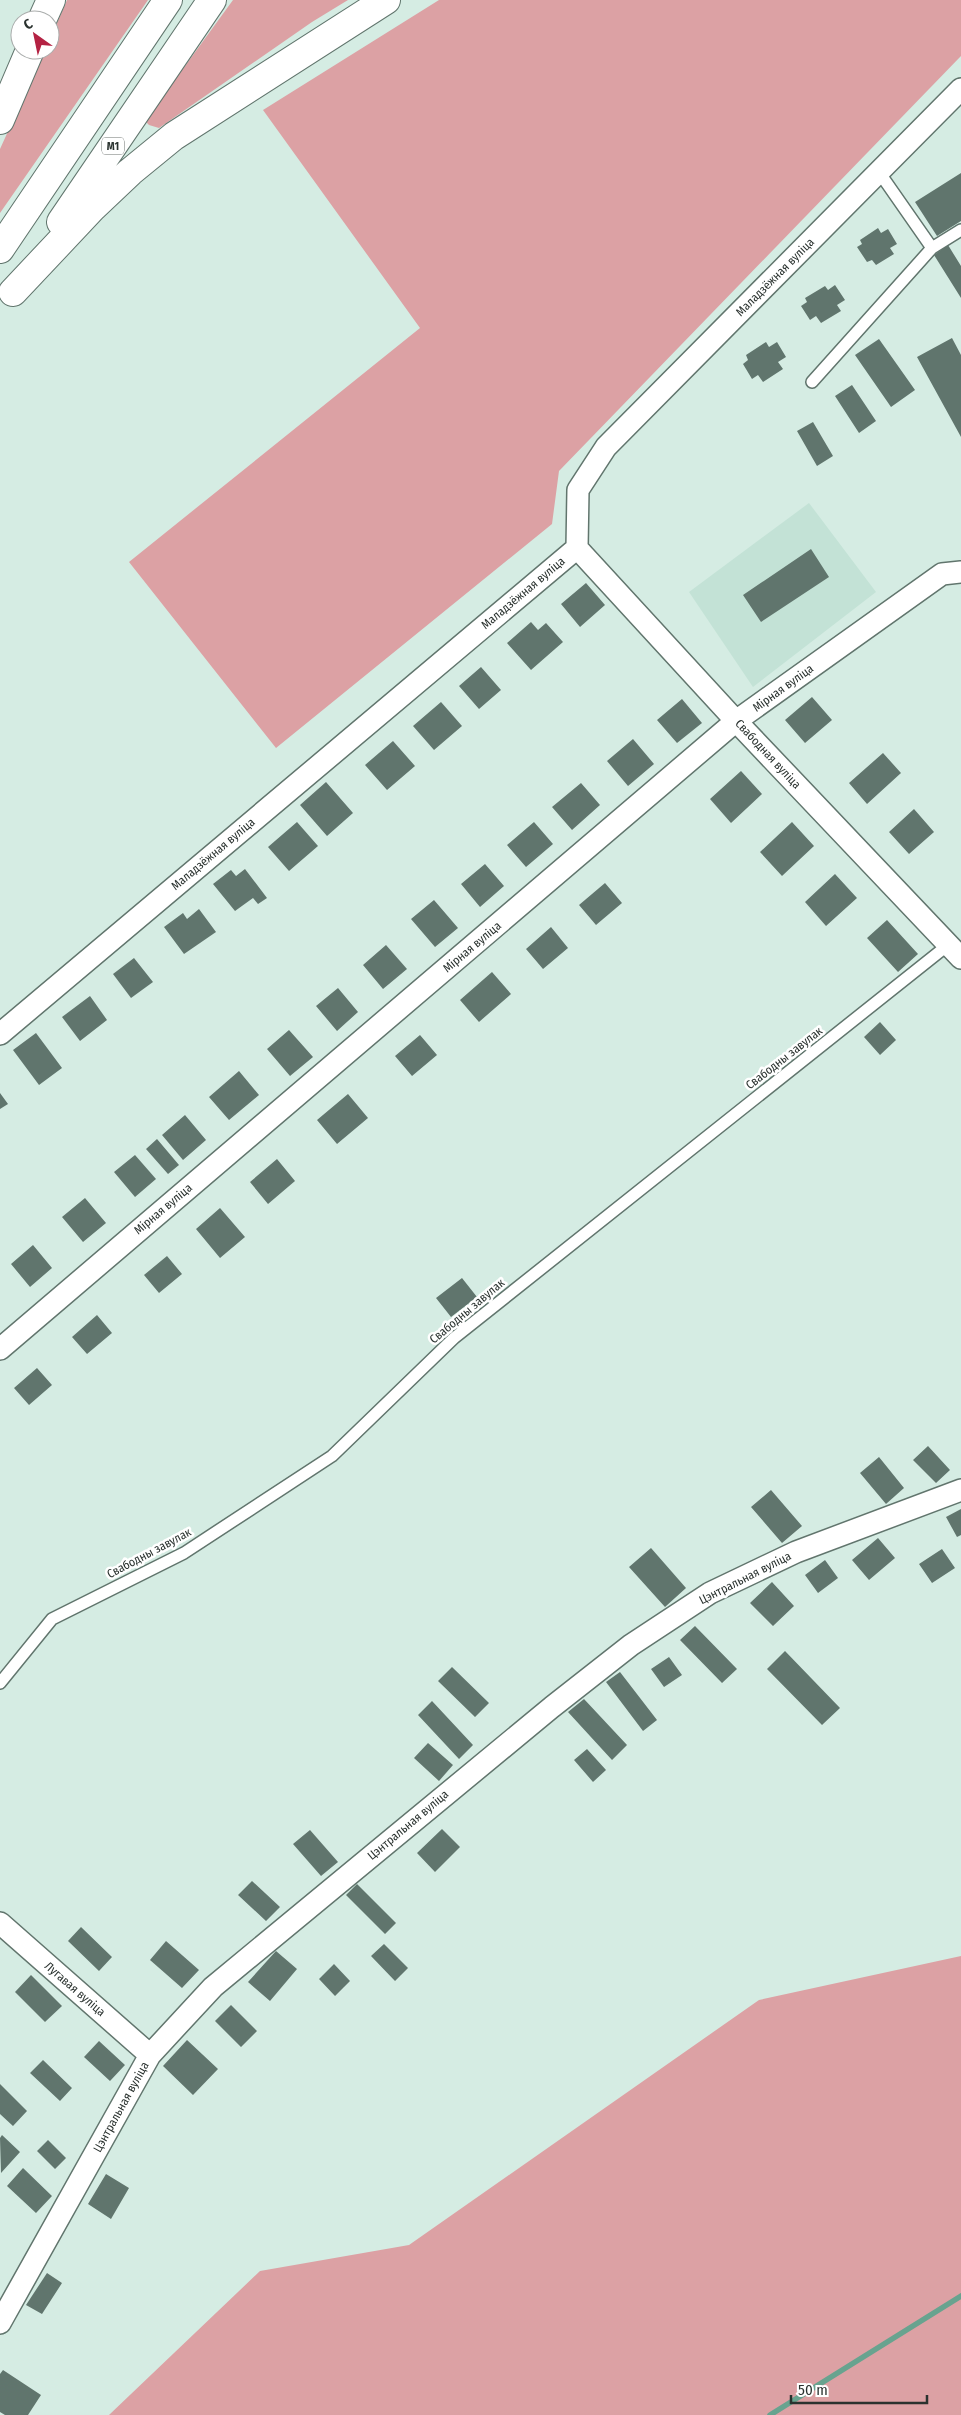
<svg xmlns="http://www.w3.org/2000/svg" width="961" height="2415" font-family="'Fira Sans Condensed',sans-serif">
	<rect width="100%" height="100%" fill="#d5ece3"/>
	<!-- built -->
	<path fill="#c3e2d6" d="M809,503L876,592L753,687L689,592Z"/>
	<!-- green -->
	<path fill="#dca1a4" d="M67,0H148L0,213V149L45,50H50V39Z
		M233,0H348L312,22L159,128L149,125L145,121Z
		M439,0H961V56L559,471L552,524L276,748L129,562L420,328L263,110Z
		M961,1956V2415H109L260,2271L409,2245L759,2000Z"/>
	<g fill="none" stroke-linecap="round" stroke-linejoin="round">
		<!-- stream -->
		<path stroke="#68a38f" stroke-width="5.5" d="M770,2415L961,2296"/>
	</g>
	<!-- building -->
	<path fill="#60756d" d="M961,173V221L937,236L915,202Z
		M878,228L881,233L888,229L897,244L890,248L894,254L876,265L872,260L867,262L857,247L862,244L860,240Z
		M948,245L961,266V298L934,255Z
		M835,285L845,300L837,305L841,311L821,323L816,316L810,320L801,306L807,302L805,298L825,286L828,290Z
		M952,338L961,355V437L917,357Z
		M879,339L915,390L891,407L855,355Z
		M766,342L769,347L777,342L786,357L778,362L783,369L763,382L758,375L752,379L743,364L748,360L746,355Z
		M852,385L876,421L859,433L835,396Z
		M813,422L833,456L817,466L797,431Z
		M811,549L829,577L761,622L743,595Z
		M586,583L605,605L580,627L561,604Z
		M531,622L538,630L546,623L563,642L531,670L507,643Z
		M481,667L501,690L479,709L459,686Z
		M812,697L832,720L805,743L785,720Z
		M682,699L702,723L677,743L657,720Z
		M441,702L462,726L434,750L413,726Z
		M633,739L654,764L628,786L607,761Z
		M393,741L415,766L387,790L365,765Z
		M883,753L901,773L867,804L849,783Z
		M741,771L762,794L731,823L710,799Z
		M326,782L353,813L327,836L300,805Z
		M581,783L600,805L572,830L552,807Z
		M914,809L934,832L909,854L889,832Z
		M297,822L318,846L289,871L268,847Z
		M534,822L553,844L526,867L507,845Z
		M792,822L814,846L782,876L760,852Z
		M485,864L504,886L480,907L461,884Z
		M245,869L267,898L258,904L253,898L235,911L213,884L231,870L236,876Z
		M835,874L857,898L826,926L805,902Z
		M605,883L622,903L596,925L579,905Z
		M434,900L458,928L435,947L411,919Z
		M199,909L216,932L184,954L164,927L183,913L187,919Z
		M887,920L918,954L898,972L867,938Z
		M551,927L568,948L543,969L526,949Z
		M386,945L407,969L383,989L363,965Z
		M134,958L153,982L131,998L113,974Z
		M492,972L511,994L479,1022L460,1000Z
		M338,988L358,1012L337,1031L316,1006Z
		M90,996L107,1020L80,1041L62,1017Z
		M880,1022L896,1040L880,1055L864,1037Z
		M289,1030L313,1057L290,1076L267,1049Z
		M36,1033L62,1068L39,1085L13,1050Z
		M420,1035L437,1055L412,1076L395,1056Z
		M239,1071L259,1095L229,1120L209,1097Z
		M0,1093L8,1104L0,1109Z
		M348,1094L368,1118L337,1144L317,1120Z
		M185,1115L206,1140L183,1160L162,1135Z
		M157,1139L179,1165L168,1174L146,1149Z
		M135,1155L156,1179L135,1197L114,1172Z
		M277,1159L295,1181L268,1204L250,1182Z
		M85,1198L106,1223L83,1242L62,1217Z
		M220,1208L245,1237L220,1258L196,1229Z
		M33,1245L52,1268L30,1287L11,1264Z
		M167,1256L182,1274L159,1293L144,1275Z
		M462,1278L477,1297L451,1317L436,1298Z
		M97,1315L112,1333L87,1354L72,1337Z
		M37,1368L52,1385L29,1405L14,1388Z
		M928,1446L950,1470L936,1483L913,1460Z
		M879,1457L904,1488L886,1504L860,1473Z
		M771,1490L802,1526L782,1543L751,1507Z
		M961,1509V1535L957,1537L946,1517Z
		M878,1538L895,1558L869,1580L852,1560Z
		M651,1548L686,1588L665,1607L629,1567Z
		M942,1549L955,1568L932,1583L919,1564Z
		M825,1560L838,1578L818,1593L805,1575Z
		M772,1582L794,1606L773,1626L750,1603Z
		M695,1626L737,1669L722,1683L680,1640Z
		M785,1651L840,1708L822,1725L767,1669Z
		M669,1657L682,1675L664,1687L651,1669Z
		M452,1667L489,1703L475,1717L438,1681Z
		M620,1672L657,1720L643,1731L606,1682Z
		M584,1699L627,1745L612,1760L568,1712Z
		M432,1701L473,1745L459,1759L418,1715Z
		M428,1743L453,1765L439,1781L414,1758Z
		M587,1749L606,1770L593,1782L574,1760Z
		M442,1829L460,1847L435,1872L417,1853Z
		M310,1830L338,1862L321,1876L293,1844Z
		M252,1881L280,1907L266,1921L238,1895Z
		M357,1884L396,1923L385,1934L346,1895Z
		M81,1927L112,1957L99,1971L68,1941Z
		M166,1941L199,1970L182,1988L150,1960Z
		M384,1944L408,1968L395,1981L371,1956Z
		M276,1951L297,1969L270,2001L248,1982Z
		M334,1964L350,1981L335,1996L319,1979Z
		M31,1975L62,2006L45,2022L15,1992Z
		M231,2005L257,2031L241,2047L215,2021Z
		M187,2040L218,2069L193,2095L163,2066Z
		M99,2041L125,2065L110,2081L84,2057Z
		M43,2060L72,2088L60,2101L30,2073Z
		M0,2084L27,2111L13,2126L0,2114Z
		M2,2135L20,2152L1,2173L0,2138Z
		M48,2140L66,2158L55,2169L37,2151Z
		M23,2168L52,2196L36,2213L7,2186Z
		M106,2174L129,2188L111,2219L88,2204Z
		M47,2273L62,2283L42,2314L26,2305Z
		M3,2370L41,2395L28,2415H5L0,2412V2374Z"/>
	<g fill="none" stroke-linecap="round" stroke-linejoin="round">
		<defs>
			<path id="service" d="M932,248L961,230
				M812,382L932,248L879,172
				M0,1683L52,1619L184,1553L332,1456L454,1338L948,945"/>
			<path id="minor" d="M577,548L736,721L961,958
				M0,1034L577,548L578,490L606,447L961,89
				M0,1349L736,721L942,574L961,572
				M0,1923L150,2055
				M0,2323L150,2055L213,1987L552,1707L631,1645L710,1593L796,1552L961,1490"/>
			<path id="motorway" d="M42,20L51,0
				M0,120L30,50
				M61,222L212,0
				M0,249L168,0
				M13,292L93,207L130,172L174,136L386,0"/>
		</defs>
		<!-- service casing -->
		<use href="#service" stroke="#61756d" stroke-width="14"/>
		<!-- minor casing -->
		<use href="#minor" stroke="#61756d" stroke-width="24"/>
		<!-- motorway casing -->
		<use href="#motorway" stroke="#61756d" stroke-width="30"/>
		<!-- service -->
		<use href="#service" stroke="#fff" stroke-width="11"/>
		<!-- minor -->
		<use href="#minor" stroke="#fff" stroke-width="21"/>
		<!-- motorway -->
		<use href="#motorway" stroke="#fff" stroke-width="28"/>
	</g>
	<g text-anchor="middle" stroke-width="5" stroke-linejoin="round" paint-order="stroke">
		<!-- shield labels -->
		<rect fill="#fff" stroke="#6a706d" stroke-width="1" x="102" y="137.5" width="22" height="17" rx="4"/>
		<g font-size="11" font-weight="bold" fill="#2a322f">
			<text x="113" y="150">М1</text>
		</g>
		<!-- street labels -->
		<g font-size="12" fill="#2a322f" stroke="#fff">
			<text transform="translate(775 277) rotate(-45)" y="4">Маладзёжная вуліца</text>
			<text transform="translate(523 593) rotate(-40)" y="4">Маладзёжная вуліца</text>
			<text transform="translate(783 688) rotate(-36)" y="4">Мірная вуліца</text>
			<text transform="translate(768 754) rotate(47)" y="4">Свабодная вуліца</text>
			<text transform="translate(213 854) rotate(-40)" y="4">Маладзёжная вуліца</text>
			<text transform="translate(472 947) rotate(-40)" y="4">Мірная вуліца</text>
			<text transform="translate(784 1058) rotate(-38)" y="4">Свабодны завулак</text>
			<text transform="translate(163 1209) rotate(-40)" y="4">Мірная вуліца</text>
			<text transform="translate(467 1311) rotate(-40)" y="4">Свабодны завулак</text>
			<text transform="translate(149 1553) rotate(-28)" y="4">Свабодны завулак</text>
			<text transform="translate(745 1578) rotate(-27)" y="4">Цэнтральная вуліца</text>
			<text transform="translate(408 1825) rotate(-40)" y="4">Цэнтральная вуліца</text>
			<text transform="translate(75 1989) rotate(41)" y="4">Лугавая вуліца</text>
			<text transform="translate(121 2107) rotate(-61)" y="4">Цэнтральная вуліца</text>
		</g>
	</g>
	<!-- north arrow -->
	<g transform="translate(35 35) rotate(327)"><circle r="24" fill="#ffffff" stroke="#aaadac"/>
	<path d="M0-4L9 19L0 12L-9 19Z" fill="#b42243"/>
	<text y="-8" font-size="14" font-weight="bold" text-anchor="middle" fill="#2a322f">С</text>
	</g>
	<!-- scale -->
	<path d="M791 2395v8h136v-8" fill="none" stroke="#2a322f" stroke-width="2.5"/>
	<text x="798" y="2395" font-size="15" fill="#2a322f" stroke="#ffffff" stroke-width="4" paint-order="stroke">50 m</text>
</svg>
